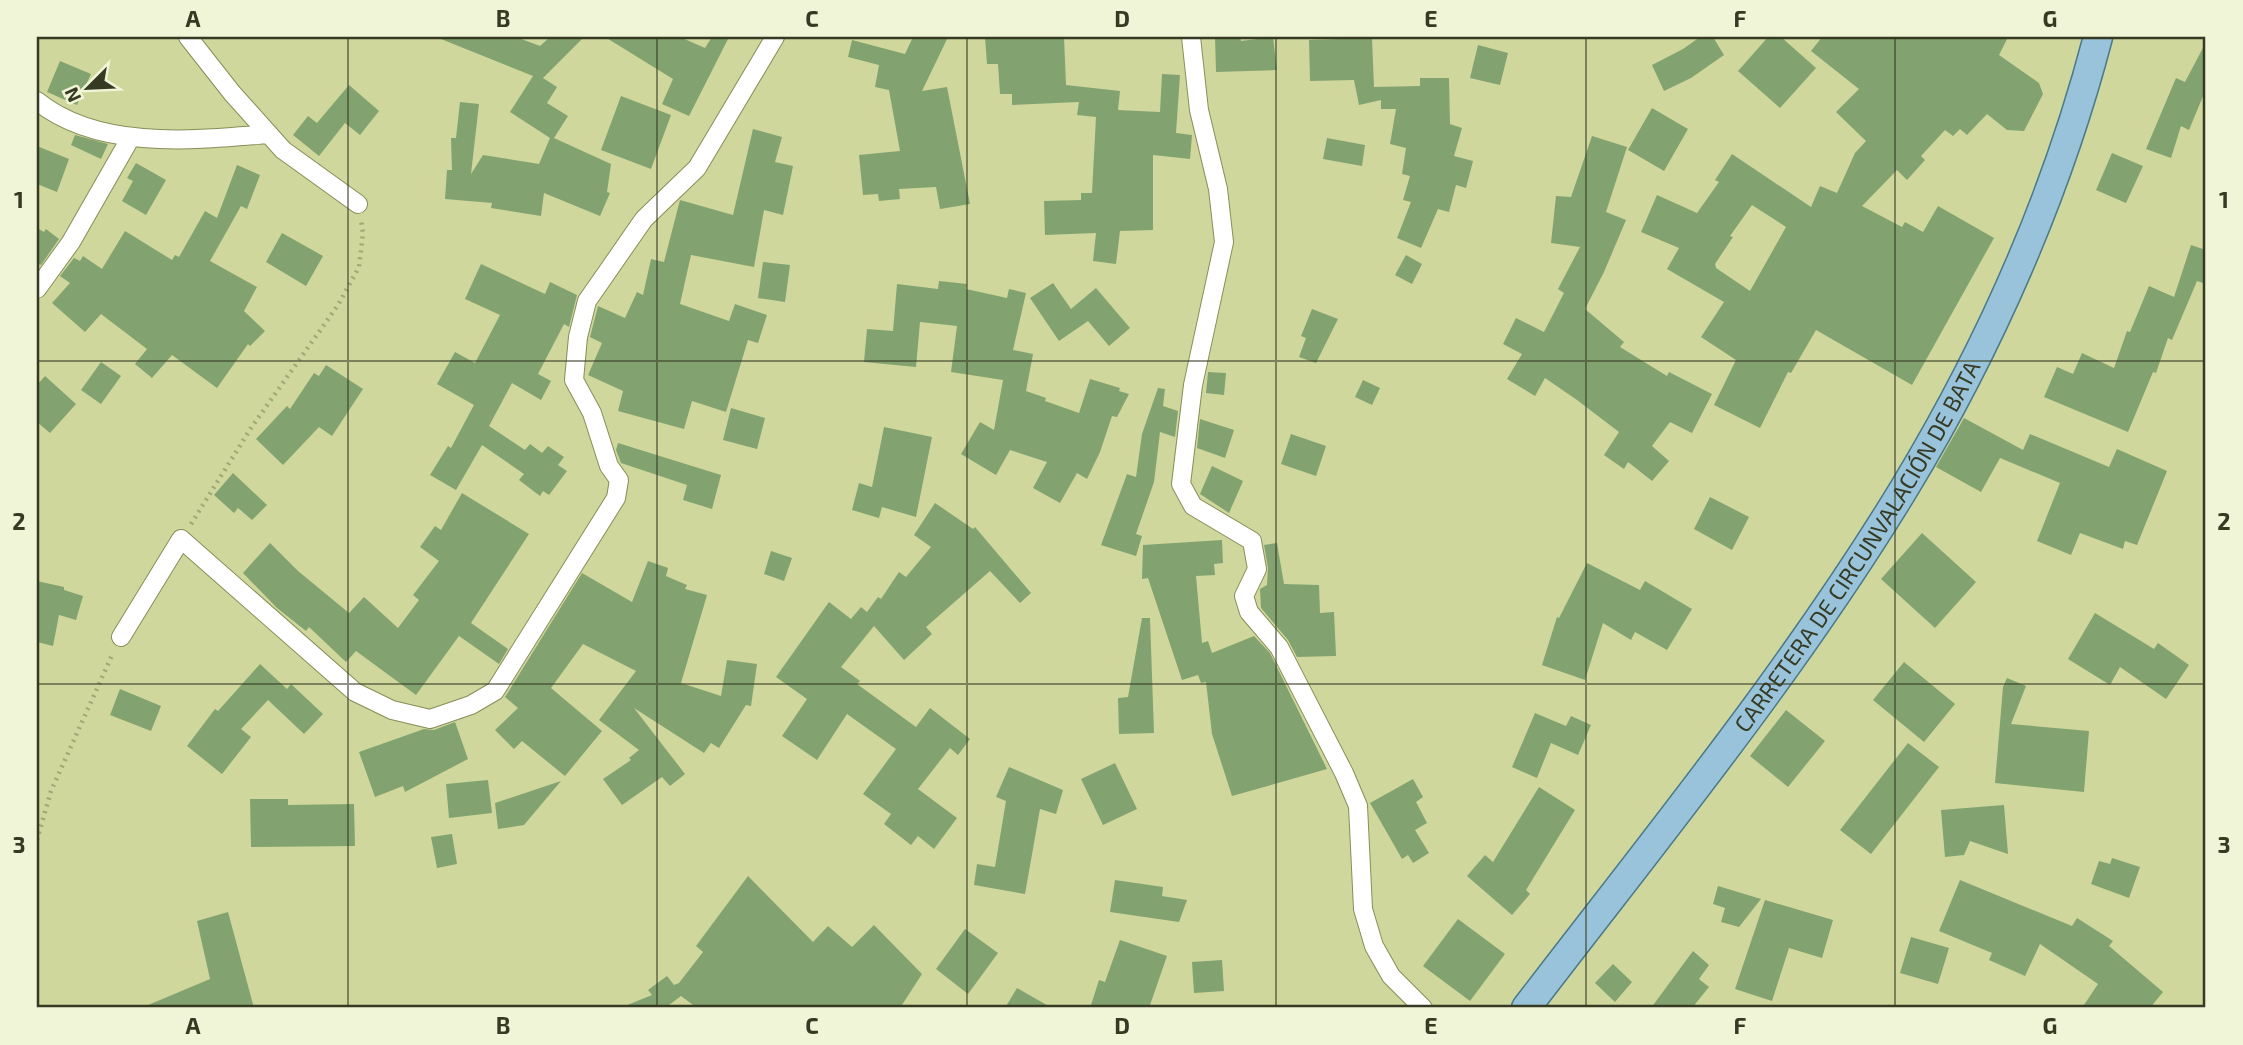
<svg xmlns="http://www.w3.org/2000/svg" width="2243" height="1045" font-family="'Exo 2',sans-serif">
	<rect width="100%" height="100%" fill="#cfd79d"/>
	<!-- building -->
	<path fill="#82a36f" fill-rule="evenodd" d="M436,37H516L540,46L550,37H584L543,78L557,87L547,103L568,116L554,138L611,164L607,192L610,193L600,216L544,193L541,216L491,208L492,203L445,199L447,170H452L451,138H456L460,102L479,104L471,174L483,155L539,164L550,138L510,112L533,76Z
		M605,37H680L705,48L712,37H729L689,116L662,104L673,79Z
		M913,37H948L922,91L947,87L970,204L940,209L936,187L899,189L900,199L879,201L878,194L863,195L859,155L900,151L889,90L875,87L879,65L848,57L852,40L905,54Z
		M985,37H1064L1066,85L1120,91L1118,110L1160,112L1162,74L1180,75L1176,133L1192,135L1190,159L1153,155V230L1120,231L1116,264L1093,261L1096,233L1045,235L1044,201L1081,200V193H1092L1096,117L1077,115L1079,102L1012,105V94H1000L998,64H987Z
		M1215,37H1240L1241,41L1273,37L1277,70L1216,72Z
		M1700,37H1713L1724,55L1691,78L1664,91L1652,65L1683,49Z
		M1768,37H1781L1816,68L1780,108L1738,71Z
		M1822,37H2008L1999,55L2039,83L2043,94L2024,131L2007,130L1987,114L1967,135L1960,129L1953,136L1945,130L1921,156L1925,160L1907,180L1897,170L1862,206L1902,227L1905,222L1923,232L1938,206L1994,238L1912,385L1816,330L1791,373L1788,372L1760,428L1714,405L1736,360L1701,337L1724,302L1667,269L1679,248L1641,232L1657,195L1697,213L1719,182L1715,180L1732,154L1811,207L1820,186L1837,193L1855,153L1866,141L1836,112L1859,89L1811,51ZM1752,205L1786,227L1750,291L1716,268L1715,264L1733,237L1730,236Z
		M1372,38L1374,87L1420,86V78H1449L1450,124L1462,128L1454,156L1473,161L1466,188L1456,185L1449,212L1438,209L1421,248L1397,238L1411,202L1403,200L1410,176L1402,174L1406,148L1390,144L1396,109H1381V100L1359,105L1354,80L1310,81L1309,40Z
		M2206,42V89L2189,130L2181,126L2171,158L2146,149L2176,78L2185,82Z
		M1478,45L1508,53L1500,85L1470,78Z
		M60,61L91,74L77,105L47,92Z
		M349,85L379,111L360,135L345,123L319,156L293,135L308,116L317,123Z
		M621,96L671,115L651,169L601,150Z
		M1652,108L1688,129L1664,171L1628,150Z
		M753,129L782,137L775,162L793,166L783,215L764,210L754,267L691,255L680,304L729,321L735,304L767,315L758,343L748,340L726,412L692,401L684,429L618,411L623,391L588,375L602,343L590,337L598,306L625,318L637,292L643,295L651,259L664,262L680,200L733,215Z
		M75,135L108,144L101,159L71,145Z
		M1592,136L1627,147L1606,212L1626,220L1604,272L1585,309L1624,342L1620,347L1667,376L1669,372L1712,394L1692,433L1670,422L1652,446L1669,461L1652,481L1628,462L1624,469L1604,455L1619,432L1577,400L1545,378L1535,396L1507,379L1522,354L1503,344L1516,318L1544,332L1564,293L1558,289L1580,247L1551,243L1556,196L1571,197Z
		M1327,138L1365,145L1362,166L1323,159Z
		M37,146L69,159L57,192L37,184Z
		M2112,153L2143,166L2126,203L2096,190Z
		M136,163L166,180L146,215L122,201L133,181L127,178Z
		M237,165L260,175L247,209L241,206L210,261L257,287L244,311L265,331L250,346L248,344L217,388L172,355L152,378L135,364L147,349L101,314L85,332L52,303L70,283L60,276L74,258L80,261L83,256L102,269L125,231L172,260L175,255L179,257L205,211L217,218Z
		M37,228L44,232L46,229L59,239L41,265L37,263Z
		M282,233L323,256L306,286L266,262Z
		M2191,245L2206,250V284L2197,281L2172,340L2168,338L2156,373L2153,372L2128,432L2044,397L2057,367L2073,374L2082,353L2114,368L2127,331L2130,332L2149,286L2174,297Z
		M1406,255L1422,264L1412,284L1395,275Z
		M763,262L790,265L785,302L758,298Z
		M481,264L545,294L550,282L577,295L569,327L564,324L538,374L551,381L541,400L512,383L489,426L525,450L530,444L542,453L548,446L564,457L558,465L567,471L549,495L543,491L540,496L519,480L524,474L482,445L456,490L430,475L448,446L451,448L474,405L437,384L455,352L475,363L500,315L465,299Z
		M939,281L967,284L966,289L1007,298L1009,289L1026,293L1013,350L1033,354L1026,391L1046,398L1045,401L1079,413L1090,379L1120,388L1119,391L1129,394L1117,417L1112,416L1100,452L1087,479L1077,473L1060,503L1033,488L1047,462L1010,450L996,475L961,454L980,422L994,430L1003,380L951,372L957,326L920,322L916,367L864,362L867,329L893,331L897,284L938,289Z
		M1053,283L1071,309L1096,288L1130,328L1109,346L1088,321L1059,341L1030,298Z
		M1312,309L1338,319L1316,363L1299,357L1306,338L1301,336Z
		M101,362L121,376L101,404L81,390Z
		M326,365L363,389L332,436L319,427L283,465L256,439L287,406L290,409L314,373L319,376Z
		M1208,372L1226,373L1224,395L1206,393Z
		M45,376L76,404L50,433L37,422V385Z
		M1363,380L1380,388L1372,405L1355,397Z
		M1158,388L1165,389L1163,406L1178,411L1175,437L1160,432L1154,482L1136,534L1142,536L1136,556L1101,545L1127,474L1136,477L1142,434Z
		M731,408L765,418L757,449L723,440Z
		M1964,418L2023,450L2030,434L2109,467L2117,449L2167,471L2137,545L2125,541L2123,549L2080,533L2071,555L2037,541L2060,483L2000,458L1981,492L1936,467Z
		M1200,419L1234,430L1225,458L1197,448Z
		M884,427L932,437L916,517L882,507L879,518L852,510L859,483L872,487Z
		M1291,434L1326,446L1316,476L1281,464Z
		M618,443L721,475L712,509L683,500L687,485L621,463L616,450Z
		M1212,466L1243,481L1229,513L1200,494Z
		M233,473L267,505L252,520L238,508L234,513L214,495Z
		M462,493L529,534L471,623L508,649L499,664L459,636L416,695L356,651L346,662L309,627L306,631L277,608L243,573L270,543L298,571L349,613L364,597L398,628L419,600L413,595L439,561L420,547L435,526L441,530Z
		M1710,497L1749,517L1732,550L1694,529Z
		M935,503L973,529L975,527L1031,593L1020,603L990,571L926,627L932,634L904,660L874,626L841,667L860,681L857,684L916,727L930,708L970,739L958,755L950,748L918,789L957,818L934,849L918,836L911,845L884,824L891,814L863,794L896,749L847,714L817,760L782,736L807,699L776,677L829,602L851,619L861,607L867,612L878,597L881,599L899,572L906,577L931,547L914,535Z
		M1922,533L1976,582L1935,628L1881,579Z
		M1222,540L1223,563L1214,564L1215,575L1196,576L1202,643L1208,641L1212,653L1254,636L1270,653L1327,769L1232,796L1212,734L1206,682L1201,683L1198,675L1182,680L1148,578L1142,579L1143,545Z
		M1277,543L1284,584L1319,585L1320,613L1334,612L1336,656L1297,657L1288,640L1261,608L1260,589L1267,585L1268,568L1264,545Z
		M771,551L792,558L784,581L764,574Z
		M648,561L668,568L666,576L687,585L685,589L707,595L681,683L721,696L727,660L757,664L751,706L746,705L719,748L711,743L704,753L634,708L685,774L670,786L662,777L622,805L603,779L631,760L629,758L639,750L599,720L636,671L583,644L551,688L602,731L565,776L522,741L514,749L495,730L518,708L505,697L582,573L632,602Z
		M1587,563L1640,590L1645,581L1692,609L1667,650L1635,632L1631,640L1603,623L1585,680L1542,665L1557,617L1559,618Z
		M37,581L64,587V590L83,596L76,620L59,615L53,646L37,642Z
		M2095,613L2154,649L2158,643L2189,665L2166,699L2120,667L2110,685L2068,659Z
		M1142,618H1150L1154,733L1119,734L1118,698L1128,697Z
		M1904,662L1955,704L1924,742L1873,700Z
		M260,664L287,689L291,684L323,714L304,734L268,700L241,729L251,737L222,774L187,746L215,709L218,711Z
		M2007,678L2026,686L2011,724L2089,731L2084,792L1995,783L2003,687Z
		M120,689L161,706L151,731L110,715Z
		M1786,710L1825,741L1788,787L1750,756Z
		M1535,713L1566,726L1571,716L1591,725L1578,755L1551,743L1537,778L1512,767Z
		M455,722L468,759L405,792L403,786L375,797L359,752L424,729L434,730Z
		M1908,743L1939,767L1871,854L1840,830Z
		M1115,763L1137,809L1103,825L1081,779Z
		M1009,767L1063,790L1056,814L1040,809L1025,894L974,885L977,864L995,867L1006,801L996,797Z
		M1413,779L1423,797L1416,802L1427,823L1415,830L1429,853L1413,863L1408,855L1402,859L1370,803Z
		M488,780L492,813L449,818L446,784Z
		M561,781L524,825L498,829L495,803Z
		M1539,787L1575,810L1526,890L1530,894L1512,915L1467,876L1485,855L1493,862Z
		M250,799H288V805L354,804L355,846L251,847Z
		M2004,805L2008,854L1970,841L1964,855L1945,857L1941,810Z
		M452,834L457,864L437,868L431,837Z
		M2112,858L2140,867L2129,898L2091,884L2099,861L2110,864Z
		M748,876L813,942L828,926L852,947L874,925L922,974L900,1008H697L681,996L665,1008H620L652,995L648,990L667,976L674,985L679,983L703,952L696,946Z
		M1115,880L1163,887L1162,896L1187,900L1179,922L1110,912Z
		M1960,880L2072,926L2077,918L2113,941L2109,946L2163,992L2150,1008H2082L2098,984L2040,944L2025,976L1989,960L1992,953L1939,931Z
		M1718,886L1761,899L1739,927L1721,922L1725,908L1713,904Z
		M1765,900L1833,920L1822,958L1789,948L1772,1001L1735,989Z
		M228,912L254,1008H141L210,979L197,921Z
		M1458,919L1505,954L1470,1001L1423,966Z
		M965,929L998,953L968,994L936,969Z
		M1911,937L1949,948L1938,984L1900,973Z
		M1120,940L1167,956L1149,1008H1090L1099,980L1105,982Z
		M1693,951L1709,965L1699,979L1709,987L1692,1008H1651Z
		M1222,960L1224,991L1194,993L1192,962Z
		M1613,964L1632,982L1615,1002L1595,983Z
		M1017,988L1052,1008H1005Z"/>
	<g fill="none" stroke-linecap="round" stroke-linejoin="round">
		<defs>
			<path id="minor" d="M188,37L232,93L283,150L358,204
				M1191,37L1199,110L1218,189L1224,242L1193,385L1181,484L1193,506L1252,541L1257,569L1244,596L1249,612L1279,647L1344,773L1358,806L1363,909L1374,946L1391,976L1423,1008
				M37,101C99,151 196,140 269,134
				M37,289L71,242L131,137
				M121,637L181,539L355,692L392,710L430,719L471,705L495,691L616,498L619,480L609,466L592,413L574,380L578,337L587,301L644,219L697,168L775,37"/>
			<g id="primary">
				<path id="s1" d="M1526,1008C1656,838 1794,670 1905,487C1989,348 2057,194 2098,37"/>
			</g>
		</defs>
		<!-- minor casing -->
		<use href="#minor" stroke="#878e57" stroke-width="20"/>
		<!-- primary casing -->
		<use href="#primary" stroke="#4a7989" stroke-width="31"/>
		<!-- path -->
		<path stroke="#a0a777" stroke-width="4.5" stroke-dasharray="2 5" stroke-linecap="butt" d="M191,524L251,428L338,305L359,267L363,233L361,220
			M37,840L51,791L113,653"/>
		<!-- minor -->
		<use href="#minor" stroke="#fff" stroke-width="18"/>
		<!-- primary -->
		<use href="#primary" stroke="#98c3da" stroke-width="28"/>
	</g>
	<!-- grid -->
	<path fill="none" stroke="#373a22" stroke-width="2" stroke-opacity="0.55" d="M348,37V1008M657,37V1008M967,37V1008M1276,37V1008M1586,37V1008M1895,37V1008M37,361H2206M37,684H2206"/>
	<g text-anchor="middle" stroke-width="7" stroke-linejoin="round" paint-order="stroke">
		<!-- street labels -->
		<g font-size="23" fill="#373a22" stroke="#f0f5d8">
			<text dy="8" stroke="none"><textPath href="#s1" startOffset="569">CARRETERA DE CIRCUNVALACIÓN DE BATA</textPath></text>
		</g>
	</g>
	<!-- border -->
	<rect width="2243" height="1045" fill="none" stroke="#f0f5d8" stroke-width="77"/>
	<!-- north arrow -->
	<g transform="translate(88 88) rotate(246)" stroke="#f0f5d8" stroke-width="5" paint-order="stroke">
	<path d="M0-5L12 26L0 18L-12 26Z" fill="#373a22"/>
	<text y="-10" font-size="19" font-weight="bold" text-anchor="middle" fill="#373a22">N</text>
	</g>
	<rect x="38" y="38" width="2166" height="968" fill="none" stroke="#373a22" stroke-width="2.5"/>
	<g font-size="23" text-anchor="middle" font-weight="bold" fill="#373a22">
		<text x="193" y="27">A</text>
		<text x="503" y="27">B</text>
		<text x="812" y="27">C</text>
		<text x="1122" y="27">D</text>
		<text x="1431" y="27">E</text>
		<text x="1740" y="27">F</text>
		<text x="2050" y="27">G</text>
		<text x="19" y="208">1</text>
		<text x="2224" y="208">1</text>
		<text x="19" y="530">2</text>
		<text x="2224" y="530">2</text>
		<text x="19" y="853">3</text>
		<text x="2224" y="853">3</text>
		<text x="193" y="1034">A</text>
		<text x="503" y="1034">B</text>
		<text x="812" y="1034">C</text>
		<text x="1122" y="1034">D</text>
		<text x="1431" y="1034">E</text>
		<text x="1740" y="1034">F</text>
		<text x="2050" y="1034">G</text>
	</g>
</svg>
